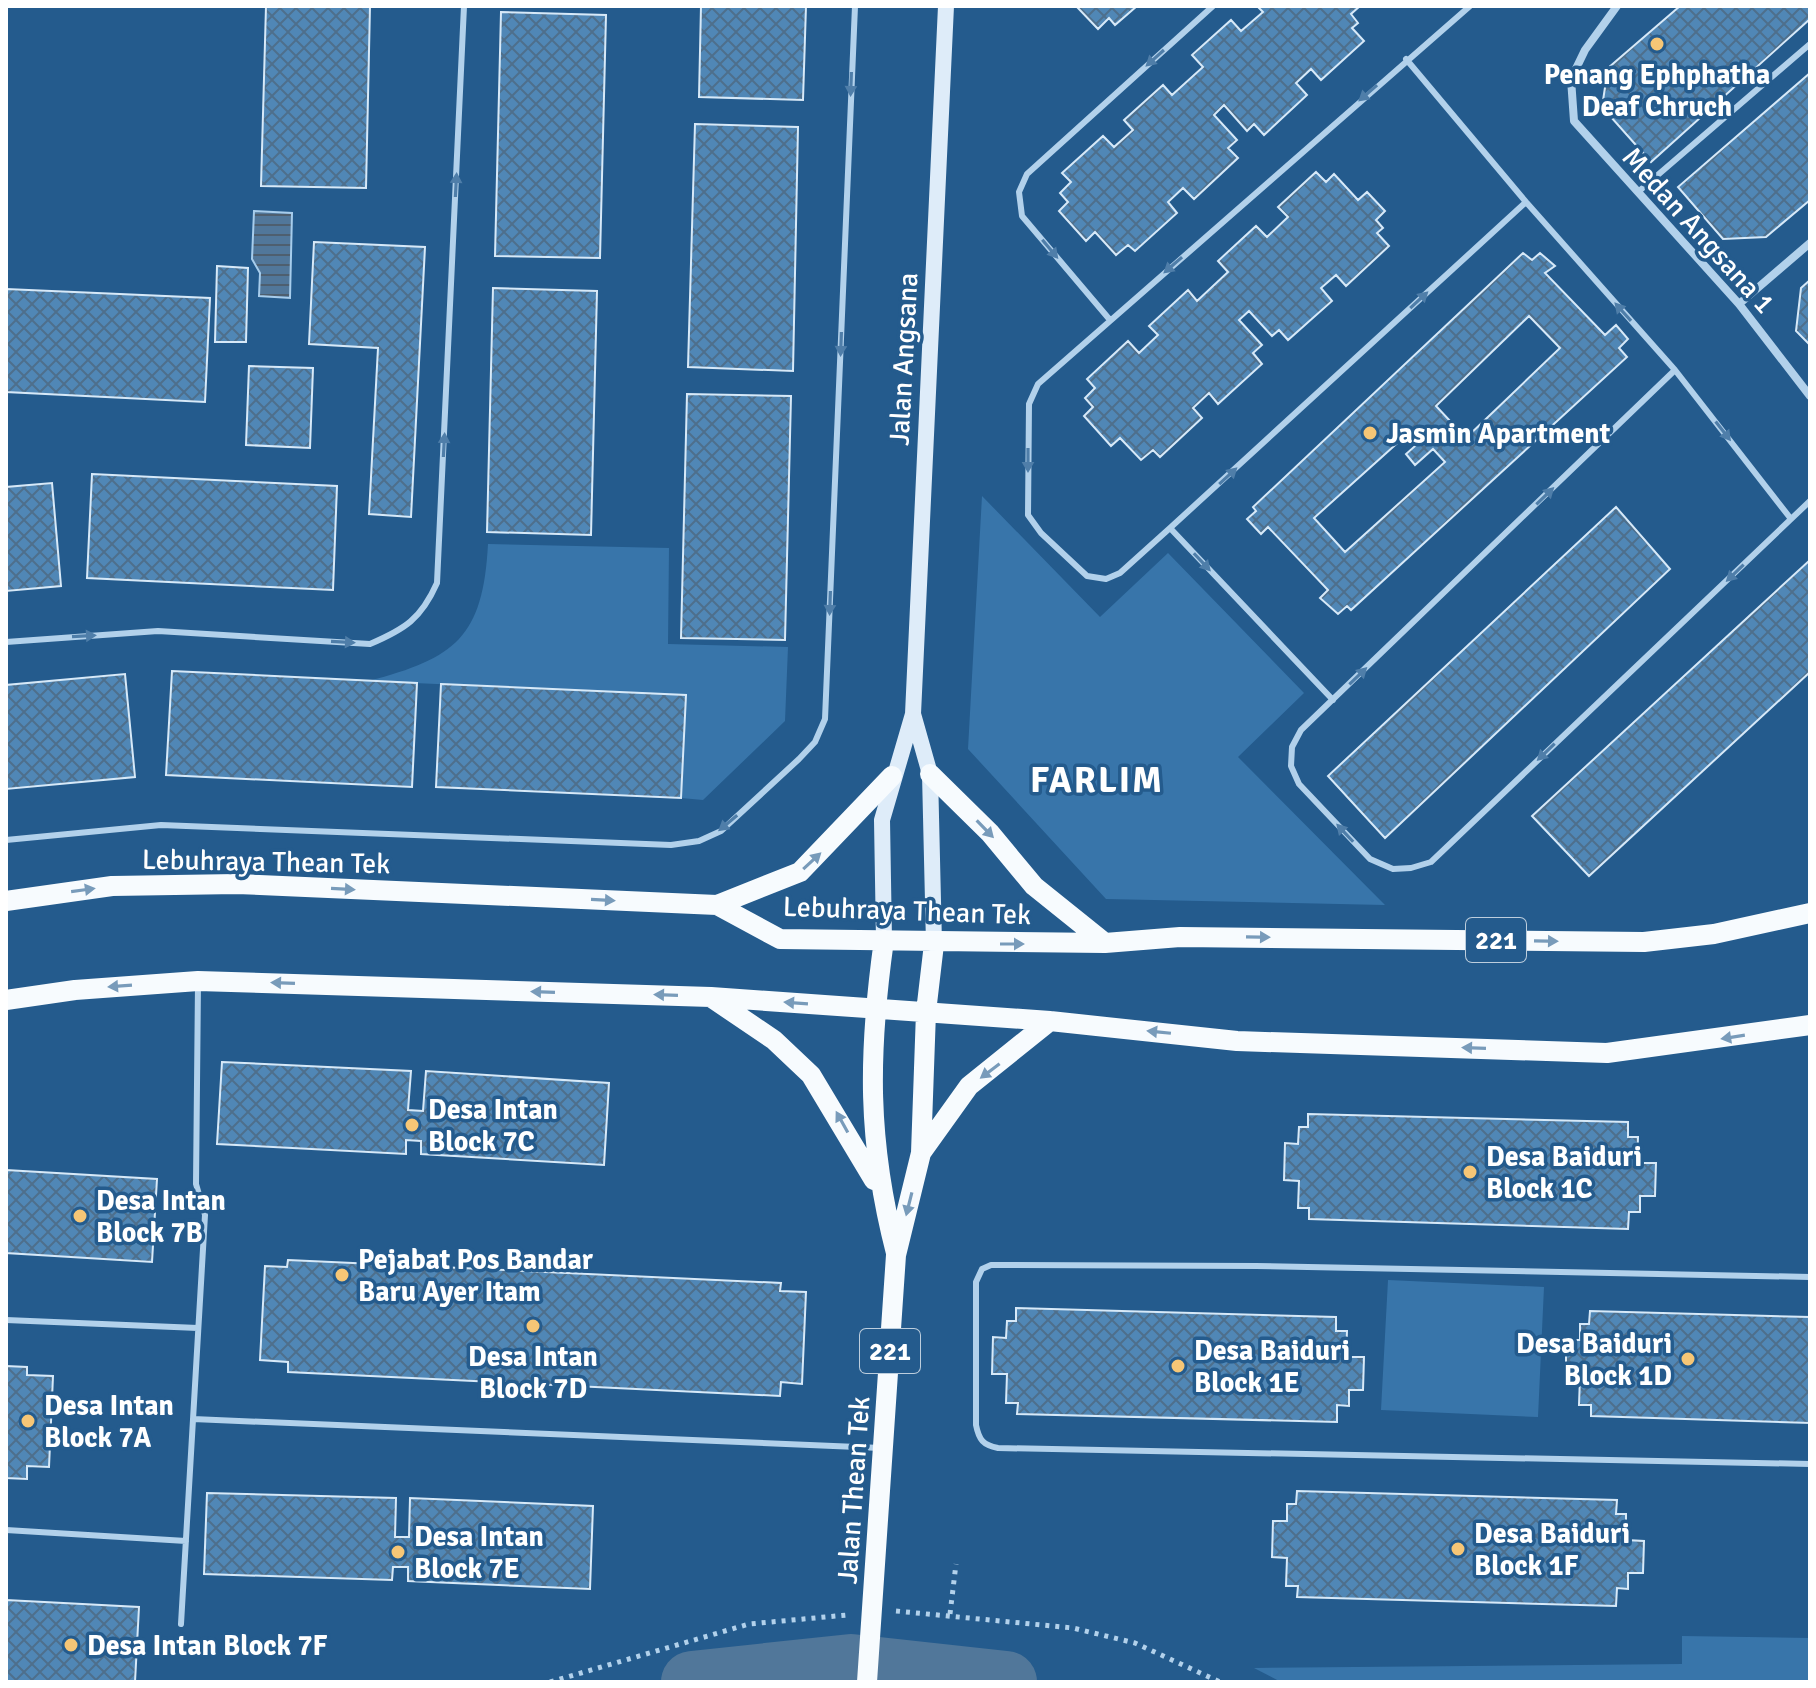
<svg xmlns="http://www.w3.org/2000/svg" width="1816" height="1688" font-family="Signika,sans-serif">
	<defs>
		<pattern id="water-rules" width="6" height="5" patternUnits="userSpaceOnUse" patternTransform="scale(2)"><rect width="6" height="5" fill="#51779a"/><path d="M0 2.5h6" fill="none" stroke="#4e5f6f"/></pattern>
		<pattern id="building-cross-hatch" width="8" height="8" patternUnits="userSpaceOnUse" patternTransform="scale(2)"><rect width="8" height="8" fill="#5087b6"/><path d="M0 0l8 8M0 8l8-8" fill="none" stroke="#4e6f8c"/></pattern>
	</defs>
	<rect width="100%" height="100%" fill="#245b8d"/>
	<!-- green -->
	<path fill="#3875aa" d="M982,496L1100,617L1168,553L1304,693L1238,757L1385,905L1106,899L968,749Z
		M488,544L669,548L668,644L788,647L785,721L703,800L681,798L686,695L369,681C455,658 483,638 488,544Z
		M1388,1280L1544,1287L1538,1417L1381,1410Z
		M1682,1636L1810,1638V1682H1281L1254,1668L1682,1664Z"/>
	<!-- water -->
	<path fill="url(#water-rules)" stroke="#a7cdec" stroke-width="2" d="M254,211L292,213L290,298L259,296L260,273L252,259Z"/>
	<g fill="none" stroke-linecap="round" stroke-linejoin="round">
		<!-- river -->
		<path stroke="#51779a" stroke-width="62" d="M692,1682L851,1665L1006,1682"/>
	</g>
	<!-- building -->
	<path fill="url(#building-cross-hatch)" stroke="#d7e9f8" stroke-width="2" fill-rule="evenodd" d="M266,6H370L366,188L261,186Z
		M701,6H806L803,100L699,97Z
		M1076,6H1137L1115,25L1109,18L1098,29Z
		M1257,6H1360L1351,14L1358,23L1352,28L1364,41L1321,80L1311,69L1296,83L1307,95L1264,135L1254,124L1247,131L1224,105L1214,115L1237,140L1228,148L1238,158L1194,199L1183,188L1168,202L1177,213L1135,251L1128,245L1116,255L1095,232L1086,241L1059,211L1068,202L1060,193L1071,182L1062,173L1103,136L1114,147L1133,130L1124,120L1163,85L1172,95L1203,67L1192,55L1231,20L1241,31L1263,12Z
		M1680,6H1810V19L1651,162L1602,107L1608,68Z
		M501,12L606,15L600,258L495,256Z
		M1810,73V200L1766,237L1723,239L1678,187Z
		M695,124L798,127L793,371L688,367Z
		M1316,172L1326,182L1334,174L1358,200L1367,192L1385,211L1376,220L1383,228L1377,233L1389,246L1346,286L1336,275L1321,288L1332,301L1288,340L1279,330L1272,336L1249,311L1239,320L1262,345L1253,353L1262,364L1218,404L1209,393L1193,408L1202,418L1160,457L1153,450L1141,460L1120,438L1111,446L1084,416L1093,407L1085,398L1095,388L1087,379L1128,341L1139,353L1158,335L1149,326L1188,290L1197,301L1228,272L1218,261L1256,226L1267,237L1288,217L1278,207Z
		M314,242L425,247L411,517L369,514L378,348L309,344Z
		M1523,253L1532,260L1540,253L1555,266L1545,273L1605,335L1616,325L1628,339L1619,348L1627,357L1351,610L1347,606L1338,614L1320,598L1328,590L1268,527L1261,534L1247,519L1256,511L1253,507ZM1529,316L1560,348L1466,438L1436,406ZM1413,429L1422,440L1406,454L1415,465L1433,449L1445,462L1345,552L1314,518Z
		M217,266L248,268L246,342H215Z
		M1810,280V345L1796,331L1801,288Z
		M493,288L597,291L591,535L487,532Z
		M6,289L210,298L205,402L6,392Z
		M249,366L313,368L310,448L246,445Z
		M687,394L791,396L785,640L681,638Z
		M92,474L337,486L333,590L87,578Z
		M52,483L61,586L6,591V487Z
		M1616,507L1670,569L1385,838L1328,776Z
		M1810,560V672L1589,876L1532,816Z
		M172,671L417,683L412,787L166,775Z
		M125,674L135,777L6,789V685Z
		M441,684L686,695L681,798L436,787Z
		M222,1062L411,1071L408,1110L423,1111L426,1071L609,1083L604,1165L421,1154V1141L406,1140V1154L217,1144Z
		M1308,1114L1628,1122V1137H1638L1637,1163H1656L1655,1196H1640V1212H1629L1628,1229L1309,1219V1208H1298L1299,1181L1284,1180L1285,1143L1298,1144L1299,1127H1308Z
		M6,1170L157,1179L152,1262L6,1253Z
		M288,1260L781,1283L780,1291L806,1292L802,1384L781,1382L780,1396L288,1372V1362L260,1360L265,1266L287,1267Z
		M1016,1308L1336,1317V1331H1347L1346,1357H1364L1363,1390H1349V1406L1337,1405V1422L1017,1414L1018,1403H1006L1007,1374H992L993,1337L1006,1338L1007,1321H1016Z
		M1590,1311L1810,1317V1423L1591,1416V1405H1579L1580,1377H1566V1340H1580V1324H1589Z
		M6,1366L27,1367V1375L53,1376L49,1467L27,1466V1479L6,1478Z
		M1297,1491L1617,1500L1616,1514H1626V1540L1644,1541L1643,1573H1628V1589L1617,1588L1616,1606L1297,1597L1298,1586H1286L1287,1558L1272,1557L1273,1521H1287V1504H1296Z
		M207,1493L396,1498L395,1537H409L410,1498L593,1506L590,1589L408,1581V1567H393L392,1580L204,1574Z
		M6,1600L139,1607L135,1682H6Z"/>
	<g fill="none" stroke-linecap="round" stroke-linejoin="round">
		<!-- path -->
		<path stroke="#b2d1eb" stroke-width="5" stroke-dasharray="4 6" stroke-linecap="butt" d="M896,1611L1073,1628L1135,1643L1220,1682
			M950,1614L956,1564
			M550,1682L749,1624L847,1615"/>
		<!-- service -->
		<path stroke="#b2d1eb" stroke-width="6" d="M1406,59L1526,202L1675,370L1791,519
			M1638,192L1810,44
			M1110,320L1022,216L1019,192L1027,174L1213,6
			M1675,370L1301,730L1292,747L1291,766L1299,784L1370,859L1393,869L1411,868L1431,862L1810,501
			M1170,528L1526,202
			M6,642L158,631L370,644C405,629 421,619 437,583L464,6
			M1333,700L1170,528L1120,573L1106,579L1087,576L1041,533L1028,515L1029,404L1038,384L1470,6
			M6,840L161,825L671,845L699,841L721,831L799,759L815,742L825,719L855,6
			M1810,1277L1256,1266L991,1265L982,1269L976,1282V1425C979,1440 983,1445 998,1448L1810,1464
			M6,1320L198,1328
			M193,1419L881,1448
			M6,1530L186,1541
			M181,1624L205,1215L196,1184L198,984"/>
		<!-- minor -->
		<path stroke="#b2d1eb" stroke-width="8" d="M1617,6L1585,50L1571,79L1574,121L1739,304L1810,396
			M1739,304L1810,243"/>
		<!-- secondary -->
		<path stroke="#deecf9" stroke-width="16" d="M913,714L930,774L934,944
			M884,940L882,820L913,714L946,6"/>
		<!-- primary -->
		<path stroke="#f7fbfe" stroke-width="20" d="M930,774L990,833L1034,886L1105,943
			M6,901L112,886L237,884L717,905L780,939L1105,943L1180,937L1644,942L1714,934L1810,913
			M717,905L800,872L892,776
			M884,940C868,1054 867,1141 896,1253
			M712,998L774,1040L811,1075L874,1180
			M6,1000L75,990L198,981L711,997L1050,1021L1237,1041L1607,1053L1810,1025
			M921,1153L969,1086L1050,1021
			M867,1682L896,1255L921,1153L926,1012L934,944"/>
	</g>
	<!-- one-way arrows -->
	<defs><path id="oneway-solid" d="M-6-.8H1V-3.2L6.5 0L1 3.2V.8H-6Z" transform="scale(2)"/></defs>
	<g fill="#4f7ea9">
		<use href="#oneway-solid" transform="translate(1155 58) rotate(138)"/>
		<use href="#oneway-solid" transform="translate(851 84) rotate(92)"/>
		<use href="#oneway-solid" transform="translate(1368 93) rotate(139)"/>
		<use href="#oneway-solid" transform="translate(456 185) rotate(-87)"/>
		<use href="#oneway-solid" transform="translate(1050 249) rotate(50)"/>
		<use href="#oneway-solid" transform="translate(1173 265) rotate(139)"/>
		<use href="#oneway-solid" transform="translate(1419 300) rotate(-43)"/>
		<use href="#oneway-solid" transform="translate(1623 312) rotate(-132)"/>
		<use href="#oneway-solid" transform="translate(841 344) rotate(92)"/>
		<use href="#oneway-solid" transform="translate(1723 431) rotate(52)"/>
		<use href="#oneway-solid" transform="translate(444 445) rotate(-87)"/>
		<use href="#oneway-solid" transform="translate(1028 460) rotate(90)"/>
		<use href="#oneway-solid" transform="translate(1228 476) rotate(-43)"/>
		<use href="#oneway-solid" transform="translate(1545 496) rotate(-44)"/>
		<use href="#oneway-solid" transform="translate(1202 562) rotate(47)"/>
		<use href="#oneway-solid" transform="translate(1735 573) rotate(136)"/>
		<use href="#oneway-solid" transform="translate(830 603) rotate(92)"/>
		<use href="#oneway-solid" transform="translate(84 636) rotate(-3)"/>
		<use href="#oneway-solid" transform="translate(343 642) rotate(3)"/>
		<use href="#oneway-solid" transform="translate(1358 676) rotate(-44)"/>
		<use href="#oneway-solid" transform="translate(1546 752) rotate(136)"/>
		<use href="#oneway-solid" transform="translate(728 823) rotate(140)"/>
		<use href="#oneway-solid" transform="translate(1345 833) rotate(-133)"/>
	</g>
	<g fill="#789bba">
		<use href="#oneway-solid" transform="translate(985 829) rotate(46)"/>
		<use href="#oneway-solid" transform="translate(812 861) rotate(-43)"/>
		<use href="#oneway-solid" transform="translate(343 889) rotate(3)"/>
		<use href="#oneway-solid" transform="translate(83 890) rotate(-8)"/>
		<use href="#oneway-solid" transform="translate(603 900) rotate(3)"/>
		<use href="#oneway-solid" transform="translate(1258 937) rotate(1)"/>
		<use href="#oneway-solid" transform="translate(1546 941) rotate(1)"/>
		<use href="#oneway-solid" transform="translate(1012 944)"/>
		<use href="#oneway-solid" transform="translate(283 983) rotate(-178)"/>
		<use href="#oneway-solid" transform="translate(120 986) rotate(176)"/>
		<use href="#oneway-solid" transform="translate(543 992) rotate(-178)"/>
		<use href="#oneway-solid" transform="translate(666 995) rotate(-178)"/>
		<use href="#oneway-solid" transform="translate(796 1003) rotate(-176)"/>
		<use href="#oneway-solid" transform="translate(1159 1032) rotate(-174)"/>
		<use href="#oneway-solid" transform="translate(1733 1037) rotate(171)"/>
		<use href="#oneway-solid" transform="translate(1474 1048) rotate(-178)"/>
		<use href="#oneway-solid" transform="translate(990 1071) rotate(143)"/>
		<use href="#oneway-solid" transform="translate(842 1122) rotate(-119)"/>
		<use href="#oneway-solid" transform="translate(909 1204) rotate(104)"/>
	</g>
	<!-- markers -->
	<g fill="#f6c676" stroke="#245b8d" stroke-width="3">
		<circle cx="1657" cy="44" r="8"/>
		<circle cx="1370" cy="433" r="8"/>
		<circle cx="412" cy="1125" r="8"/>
		<circle cx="1470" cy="1172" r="8"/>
		<circle cx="80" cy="1216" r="8"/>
		<circle cx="342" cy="1275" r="8"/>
		<circle cx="533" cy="1326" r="8"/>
		<circle cx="1688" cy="1359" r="8"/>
		<circle cx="1178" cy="1366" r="8"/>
		<circle cx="28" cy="1421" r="8"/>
		<circle cx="1458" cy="1549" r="8"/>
		<circle cx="398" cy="1552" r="8"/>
		<circle cx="71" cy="1645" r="8"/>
	</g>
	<g text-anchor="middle" stroke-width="7" stroke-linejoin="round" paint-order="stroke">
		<!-- shield labels -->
		<g fill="#245b8d" stroke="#bdcedd" stroke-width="2">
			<rect x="1466" y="918" width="60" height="44" rx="6"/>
			<rect x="860" y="1329" width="60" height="44" rx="6"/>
		</g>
		<g font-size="26" font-weight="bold" fill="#fff">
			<text x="1496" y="949">221</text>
			<text x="890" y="1360">221</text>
		</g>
		<!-- poi labels -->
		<g font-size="28" font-weight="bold" fill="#fff" stroke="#245b8d" text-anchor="start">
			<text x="1657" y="84" text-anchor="middle">Penang Ephphatha<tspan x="1657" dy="32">Deaf Chruch</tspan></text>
			<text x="1386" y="443">Jasmin Apartment</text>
			<text x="428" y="1119">Desa Intan<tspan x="428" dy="32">Block 7C</tspan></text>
			<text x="1486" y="1166">Desa Baiduri<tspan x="1486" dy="32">Block 1C</tspan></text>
			<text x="96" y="1210">Desa Intan<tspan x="96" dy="32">Block 7B</tspan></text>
			<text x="358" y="1269">Pejabat Pos Bandar<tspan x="358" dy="32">Baru Ayer Itam</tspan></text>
			<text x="1672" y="1353" text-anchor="end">Desa Baiduri<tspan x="1672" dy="32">Block 1D</tspan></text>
			<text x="1194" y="1360">Desa Baiduri<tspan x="1194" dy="32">Block 1E</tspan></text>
			<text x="533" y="1366" text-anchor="middle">Desa Intan<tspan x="533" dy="32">Block 7D</tspan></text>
			<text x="44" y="1415">Desa Intan<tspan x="44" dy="32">Block 7A</tspan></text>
			<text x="1474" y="1543">Desa Baiduri<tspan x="1474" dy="32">Block 1F</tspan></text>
			<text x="414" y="1546">Desa Intan<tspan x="414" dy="32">Block 7E</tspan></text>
			<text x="87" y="1655">Desa Intan Block 7F</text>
		</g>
		<!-- street labels -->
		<g font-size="28" fill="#fff" stroke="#245b8d">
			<text transform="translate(1699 230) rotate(48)" y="10">Medan Angsana 1</text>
			<text transform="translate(903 359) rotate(-87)" y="10">Jalan Angsana</text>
			<text transform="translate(266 861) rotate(1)" y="10">Lebuhraya Thean Tek</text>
			<text transform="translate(907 910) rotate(2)" y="10">Lebuhraya Thean Tek</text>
			<text transform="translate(853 1490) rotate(-86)" y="10">Jalan Thean Tek</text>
		</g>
		<!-- district labels -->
		<g font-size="36" font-weight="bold" letter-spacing="2" fill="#fff" stroke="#245b8d">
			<text x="1097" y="792">FARLIM</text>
		</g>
	</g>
	<!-- border -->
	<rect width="1816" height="1688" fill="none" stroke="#ffffff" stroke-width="16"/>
</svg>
